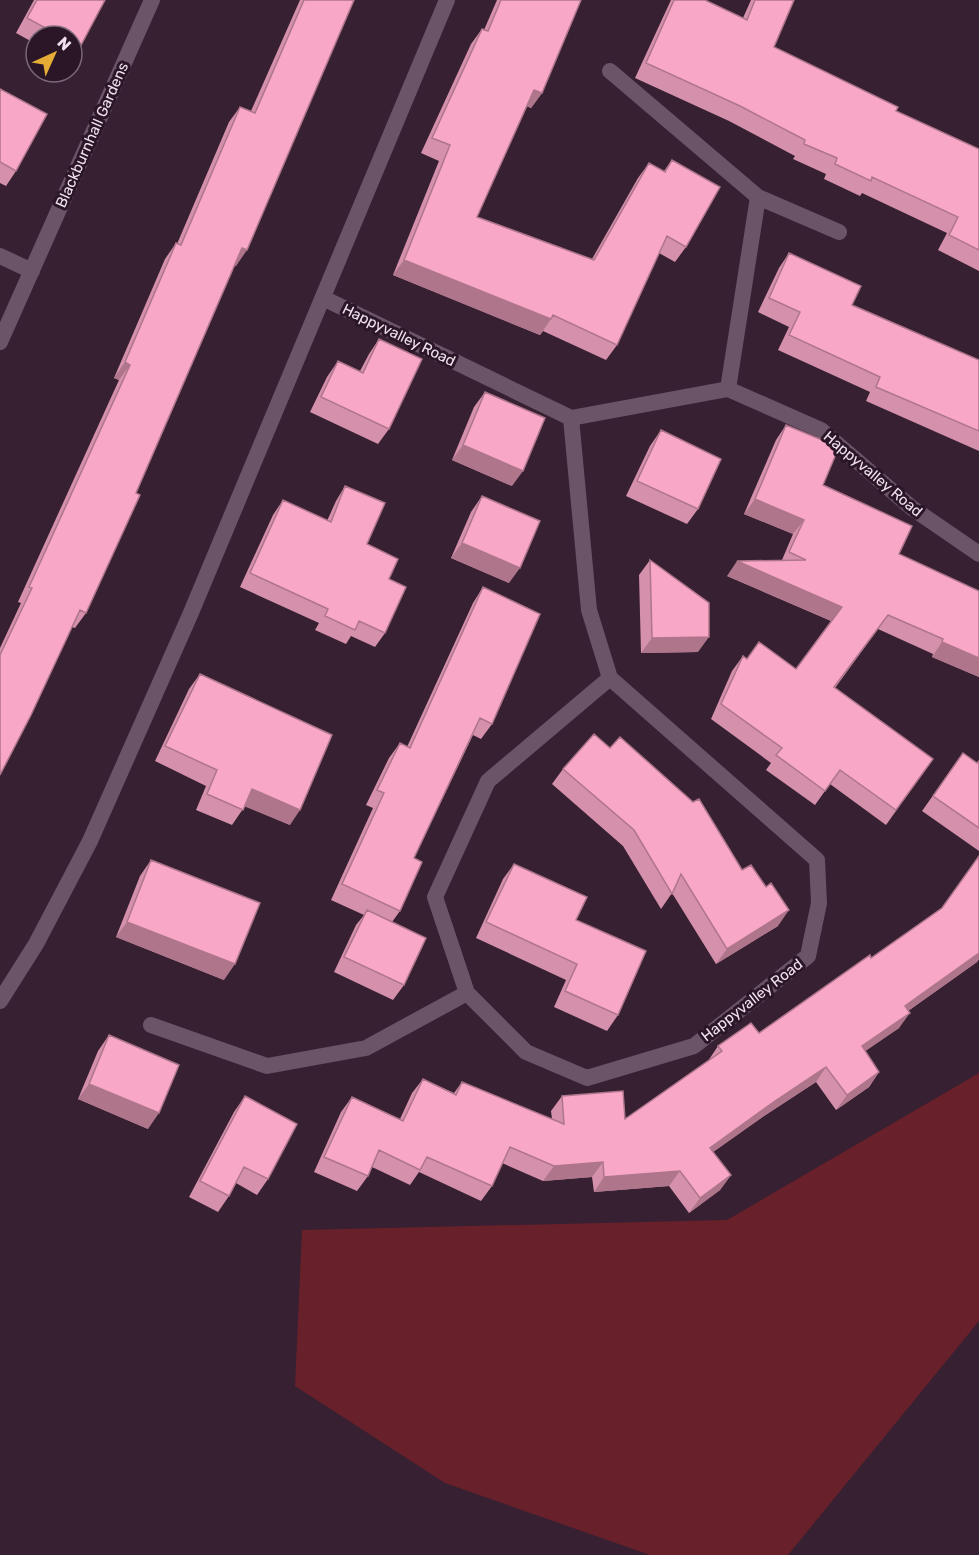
<svg xmlns="http://www.w3.org/2000/svg" width="979" height="1555" font-family="Rubik,sans-serif">
	<rect width="100%" height="100%" fill="#362032"/>
	<!-- green -->
	<path fill="#68202a" d="M979,1073V1321L788,1555H650L445,1483L295,1386L302,1230L727,1220Z"/>
	<g fill="none" stroke-linecap="round" stroke-linejoin="round">
		<!-- minor -->
		<path stroke="#6c5468" stroke-width="16" d="M610,71L758,197L839,232
			M0,256L32,271
			M323,298L571,418L728,389L821,430L912,508L979,554
			M0,342L152,0
			M728,389L758,197
			M571,418L589,610L610,678L817,860L819,903L808,956L694,1046L587,1078L526,1052L467,993L435,897L488,781L610,678
			M151,1025L267,1066L366,1048L467,993"/>
		<!-- tertiary -->
		<path stroke="#6c5468" stroke-width="16" d="M0,1001L36,944L90,841L190,615L447,0"/>
	</g>
	<!-- wall -->
	<path fill="#d590ab" d="M34,0H105L80,47L72,58V36H36V44L16,33Z
		M300,0H354L236,266L235,265L136,493L86,613L75,628L72,627L0,775V648L21,603L18,602L119,380L114,378L165,259L176,243L177,244L229,122L240,107L251,111Z
		M497,0H581L542,93L531,108L527,106L477,217L592,259L638,178L649,163L664,171L672,160L686,247L675,262L659,253L617,345L606,360L543,331L540,335L393,275L439,161L421,153L471,44L482,29L484,30Z
		M671,0H705L743,18L751,0H794L774,47L896,111L979,159V271L938,250L947,233L862,193L860,196L824,179L826,174L793,159L795,156L729,121L635,78Z
		M0,89L16,171L6,186L0,183Z
		M789,253L852,305L979,360V451L866,401L870,392L778,350L789,327L758,312L779,268Z
		M379,339L389,429L378,444L310,412L327,377L338,361L360,371L369,354Z
		M485,392L512,486L452,460L474,407Z
		M786,425L823,485L899,554L979,591V677L932,657L933,654L878,629L835,688L933,759L886,825L830,784L815,805L766,770L771,763L711,719L732,671L743,656L747,659L796,669L831,621L727,576L782,560L793,534L744,514L776,440Z
		M661,430L698,509L687,524L626,496L650,446Z
		M345,486L367,544L389,579L385,633L375,647L351,636L346,644L315,630L319,623L240,587L273,515L283,500L327,521L336,501Z
		M482,496L509,583L451,558L471,512Z
		M650,560L698,652L641,653L639,575Z
		M483,587L492,724L481,739L473,735L414,858L400,911L392,922L404,985L393,1000L334,972L356,925L364,915L331,900L373,808L366,805L389,758L400,743L407,747L473,603Z
		M200,674L290,825L245,806L232,825L196,810L206,786L155,761L189,689Z
		M963,753L977,763L979,761V851L922,811Z
		M563,769L742,870L778,926L716,964L672,893L661,909L623,846L552,784Z
		M979,856V959L977,962L908,1011L899,1028L865,1051L879,1072L869,1087L836,1110L816,1082L764,1116L713,1152L731,1175L720,1190L689,1213L669,1186L594,1192L592,1177L543,1181L502,1163L492,1186L481,1201L419,1172L410,1185L372,1167L368,1176L357,1191L314,1172L341,1112L352,1097L400,1119L412,1093L423,1079L454,1093L462,1082L552,1119L551,1111L562,1096L625,1119L708,1061L718,1046L759,1033L871,958L942,908Z
		M151,860L224,980L116,937L140,876Z
		M514,864L576,920L618,1015L607,1031L554,1007L566,980L476,938L503,879Z
		M109,1035L148,1129L78,1099L98,1051Z
		M245,1096L268,1179L257,1195L236,1183L229,1196L218,1212L189,1197L234,1112Z"/>
	<!-- shaded-wall -->
	<path fill="#ae758b" d="M534,90L542,93L531,108L523,105Z
		M242,248L247,250L236,266L231,264Z
		M404,260L551,319L540,335L393,275Z
		M125,362L130,365L119,380L114,378Z
		M463,445L523,471L512,486L452,460Z
		M755,499L804,520L793,534L744,514Z
		M462,543L520,568L509,583L451,558Z
		M737,561L842,607L832,621L727,576Z
		M709,637L698,652L641,653L652,638Z
		M942,642L979,658V677L932,657Z
		M252,789L300,810L290,825L241,805Z
		M789,910L778,926L716,964L727,949Z
		M127,922L235,964L224,980L116,937Z
		M979,953V959L977,962L894,1021L905,1006Z
		M910,1013L899,1028L851,1061L862,1046Z
		M826,1067L816,1082L764,1116L699,1162L710,1148L775,1101Z
		M879,1072L869,1087L836,1110L847,1095Z
		M89,1084L159,1113L148,1129L78,1099Z
		M603,1162L592,1177L543,1181L554,1166Z
		M680,1171L669,1186L594,1192L604,1177Z
		M731,1175L720,1190L689,1213L700,1198Z"/>
	<!-- building -->
	<path fill="#f8a7c7" stroke="#ae758b" stroke-width="1.5" d="M37,0H105L80,47L72,43V36H60L27,18Z
		M304,0H354L247,250L242,248L136,493L140,495L86,613L80,610L31,715L0,775V655L32,588L29,587L130,365L125,362L176,243L181,245L240,107L255,113Z
		M501,0H581L542,93L534,90L477,217L594,260L649,163L665,172L672,160L720,187L686,247L667,236L617,345L553,315L551,319L404,260L450,145L432,138L482,29L488,31Z
		M674,0H705L747,20L755,0H794L774,47L898,107L896,111L979,149V250L949,235L958,217L872,177L871,181L835,164L837,158L804,144L805,140L740,106L646,63Z
		M0,89L47,114L16,171L0,162Z
		M789,253L861,286L852,305L979,360V431L876,387L880,377L789,335L800,312L769,298Z
		M379,339L422,359L389,429L321,397L338,361L363,373Z
		M485,392L545,418L523,471L463,445Z
		M786,425L839,447L823,485L912,526L899,554L979,591V658L942,642L943,639L888,615L834,687L933,759L896,810L840,770L825,791L776,755L782,748L721,704L743,656L747,659L759,642L796,669L842,607L737,561L806,560L789,552L804,520L755,499Z
		M661,430L721,459L698,509L637,481Z
		M345,486L385,503L367,544L398,559L389,579L406,587L385,633L359,621L355,630L325,616L328,609L250,573L283,500L331,522Z
		M482,496L540,521L520,568L462,543Z
		M650,560L709,603V637L652,638Z
		M483,587L540,614L492,724L480,718L414,858L422,862L400,911L342,884L384,793L377,790L400,743L410,748Z
		M200,674L332,735L300,810L252,789L243,810L207,794L217,770L165,746Z
		M594,734L610,748L620,737L693,802L699,799L742,870L751,865L766,887L771,883L789,910L727,949L681,874L672,894L634,830L563,769Z
		M963,753L977,763L979,761V828L933,796Z
		M979,856V953L905,1006L910,1013L862,1046L879,1072L847,1095L826,1067L775,1101L710,1148L731,1175L700,1198L680,1171L604,1177L603,1162L554,1166L510,1147L492,1186L427,1157L420,1170L379,1150L368,1176L324,1157L352,1097L403,1121L423,1079L456,1095L462,1082L564,1124L562,1096L623,1091L625,1119L722,1051L718,1046L751,1023L759,1033L870,955L871,958L942,908Z
		M151,860L260,903L235,964L127,922Z
		M514,864L587,897L576,920L646,951L618,1015L565,991L577,964L486,922Z
		M367,910L426,938L404,985L344,957Z
		M109,1035L179,1065L159,1113L89,1084Z
		M245,1096L297,1124L268,1179L244,1167L229,1196L200,1181Z"/>
	<g text-anchor="middle" stroke-width="6" stroke-linejoin="round" paint-order="stroke">
		<!-- street labels -->
		<g font-size="15" fill="#f0e1ed" stroke="#2b1628">
			<text transform="translate(92 135) rotate(-66)" y="5">Blackburnhall Gardens</text>
			<text transform="translate(399 335) rotate(26)" y="5">Happyvalley Road</text>
			<text transform="translate(873 474) rotate(40)" y="5">Happyvalley Road</text>
			<text transform="translate(752 1000) rotate(-38)" y="5">Happyvalley Road</text>
		</g>
	</g>
	<!-- north arrow -->
	<g transform="translate(54 54) rotate(45)"><circle r="28" fill="#2b1628" stroke="#7a6777" stroke-width="1.5"/>
	<path d="M0-4.5L10 22L0 15L-10 22Z" fill="#e6ad36"/>
	<text y="-9" font-size="16" font-weight="bold" text-anchor="middle" fill="#f0e1ed">N</text>
	</g>
</svg>
